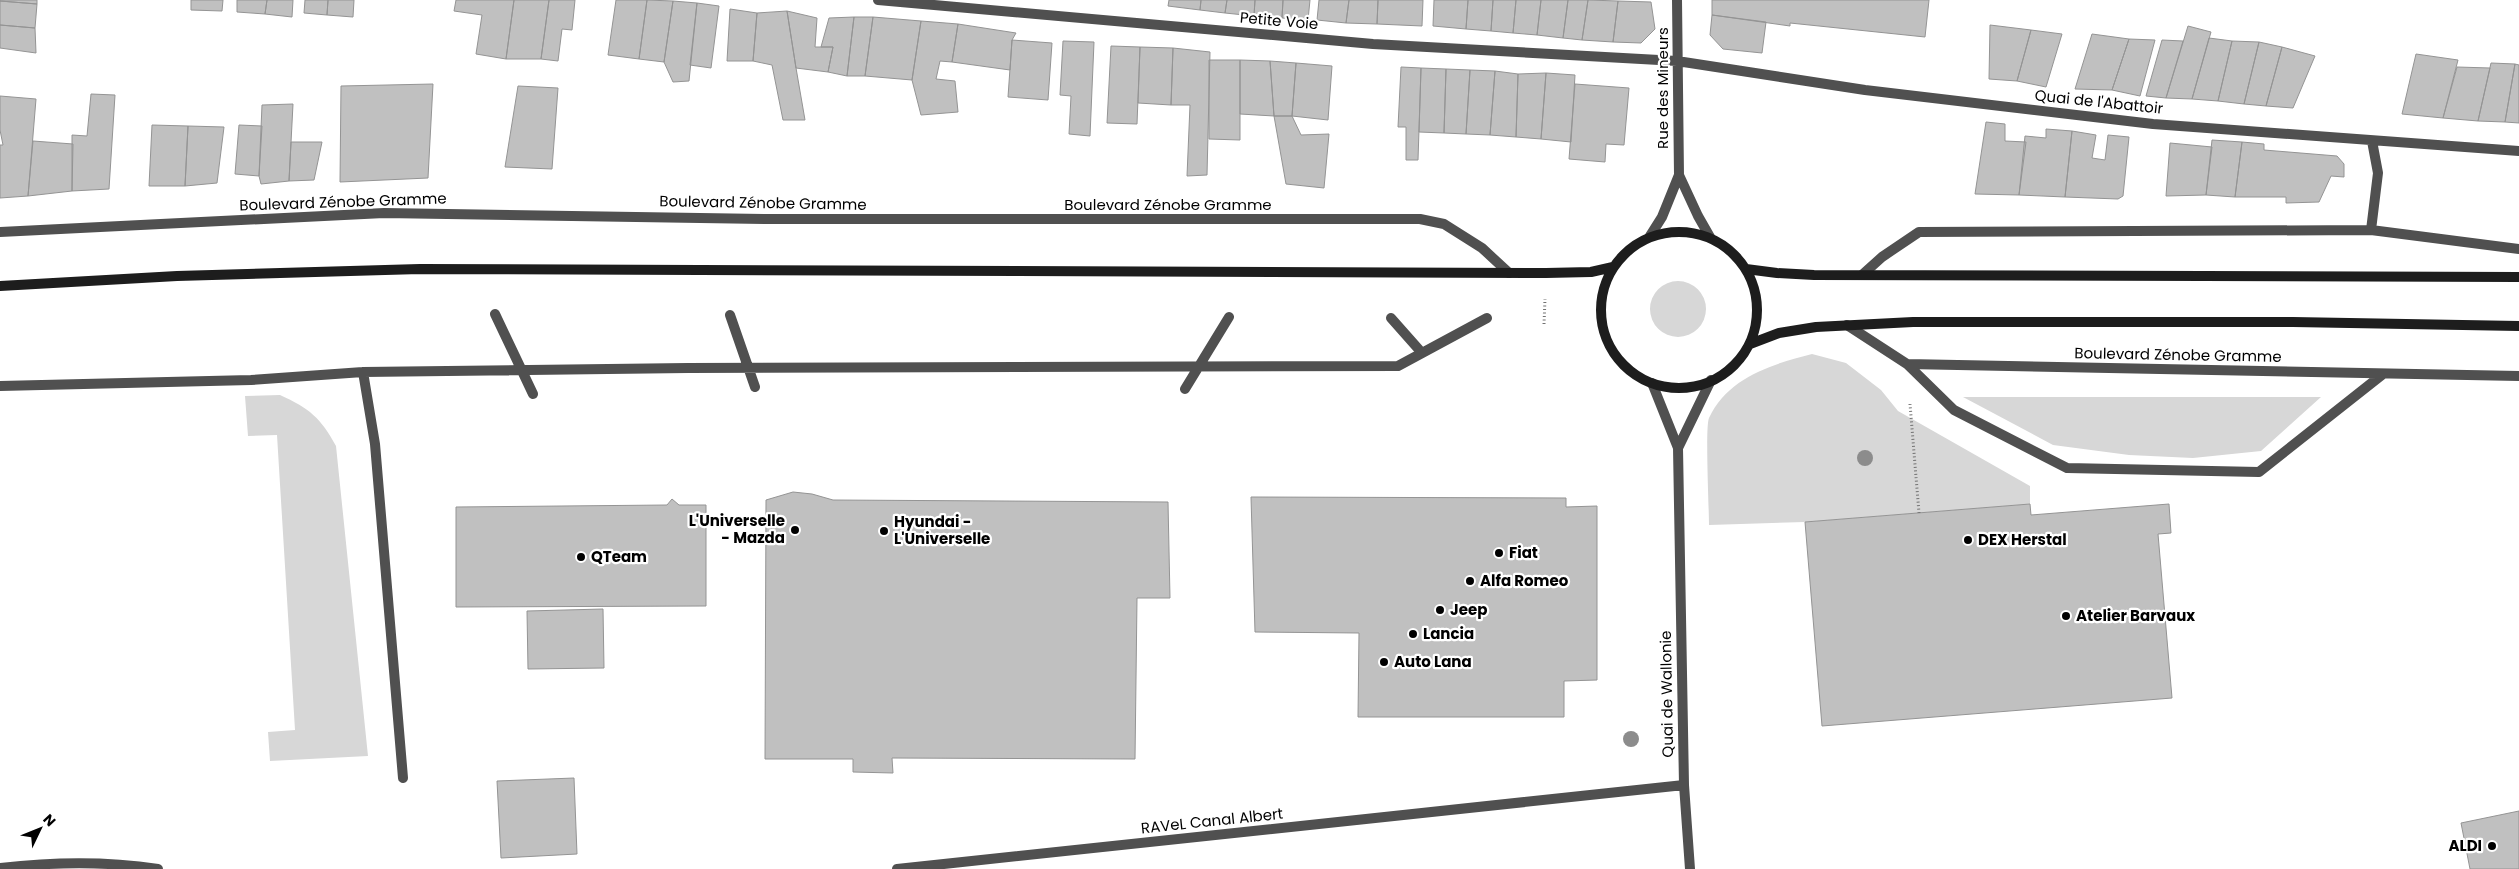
<svg xmlns="http://www.w3.org/2000/svg" width="2519" height="869" font-family="Poppins,sans-serif">
	<rect width="100%" height="100%" fill="#fff"/>
	<!-- green -->
	<path fill="#d7d7d7" d="M1650 309a28 28 0 1 1 56 0a28 28 0 1 1-56 0Z
		M1812,354L1846,363L1881,390L1898,411L2030,486V504L1805,522L1709,525C1709,508 1705,427 1709,418C1728,377 1773,364 1812,354Z
		M280,395C309,408 321,418 336,446L368,756L270,761L268,732L295,730L277,435L248,436L245,396Z
		M1963,397H2321L2261,451L2193,458L2129,455L2053,445Z"/>
	<!-- building -->
	<path fill="#c0c0c0" stroke="#949494" d="M0,0H37V4L0,1Z
		M191,0H223L222,11L191,10Z
		M237,0H267L265,14L237,12Z
		M267,0H293L292,17L265,14Z
		M305,0H328L327,15L304,13Z
		M328,0H354L353,17L327,15Z
		M456,0H514L506,59L476,54L482,15L454,11Z
		M514,0H549L541,59H506Z
		M549,0H575L572,30L562,29L558,61L541,59Z
		M616,0H647L639,59L608,55Z
		M647,0L673,1L664,62L639,59Z
		M1169,0H1201L1200,10L1168,6Z
		M1201,0H1227L1225,13L1200,10Z
		M1227,0H1255L1254,16L1225,13Z
		M1255,0H1283L1282,18L1254,16Z
		M1283,0H1310L1308,20L1282,18Z
		M1319,0H1349L1346,23L1317,20Z
		M1349,0H1378L1377,24L1346,23Z
		M1378,0H1423L1422,26L1377,24Z
		M1434,0H1468L1466,29L1433,26Z
		M1468,0H1493L1491,31L1466,29Z
		M1493,0H1516L1513,33L1491,31Z
		M1516,0H1541L1537,35L1513,33Z
		M1541,0H1568L1563,38L1537,35Z
		M1568,0H1588L1582,40L1563,38Z
		M1588,0L1618,1L1613,42L1582,40Z
		M1712,0H1929L1925,37L1790,23V26L1712,15Z
		M0,1L37,4L35,28L0,25Z
		M673,1L697,3L689,81L673,82L664,62Z
		M1618,1L1651,2L1655,29L1641,43L1613,42Z
		M697,3L719,6L711,68L690,65Z
		M730,9L757,13L753,61H727Z
		M787,11L796,68L805,120H783L772,65L753,61L757,13Z
		M787,11L817,18L815,47H833L828,72L796,68Z
		M1712,15L1766,22L1762,53L1723,49L1710,35Z
		M854,17L847,76L828,72L833,47H821L829,18Z
		M854,17H873L865,76H847Z
		M873,17L921,21L912,80L865,76Z
		M921,21L958,24L952,62L940,61L936,79L955,81L958,112L921,115L912,80Z
		M958,24L1016,33L1012,40L1010,70L952,62Z
		M0,25L35,28L36,53L0,48Z
		M1990,25L2031,30L2017,81L1989,79Z
		M2188,26L2211,32L2192,99L2166,98Z
		M2031,30L2062,34L2046,87L2017,81Z
		M2092,34L2129,39L2112,90L2075,89Z
		M2209,38L2232,41L2218,101L2192,99Z
		M2129,39L2155,40L2140,96L2112,90Z
		M1012,40L1052,43L1048,100L1008,97Z
		M2162,40L2183,41L2166,98L2146,96Z
		M1063,41L1094,42L1090,136L1069,134L1071,96L1060,95Z
		M2232,41L2259,42L2244,104L2218,101Z
		M2259,42L2282,47L2266,106L2244,104Z
		M1111,46L1140,47L1137,124L1107,123Z
		M1140,47L1173,48L1171,105L1138,103Z
		M2282,47L2315,56L2293,108L2266,106Z
		M1173,48L1210,52L1207,175L1187,176L1190,105H1171Z
		M2416,54L2458,60L2443,118L2402,114Z
		M1209,60H1240V140L1209,139Z
		M1240,60L1270,61L1274,116L1240,114Z
		M1270,61L1296,63L1292,116H1274Z
		M1296,63L1332,66L1328,120L1292,116Z
		M2491,63L2515,64L2505,122L2478,121Z
		M2515,64L2519,65V123L2505,122Z
		M1401,67L1421,68L1418,160H1406V127H1398Z
		M2457,67L2490,68L2478,121L2443,118Z
		M1421,68L1446,69L1444,133L1419,132Z
		M1446,69L1470,70L1466,134L1444,133Z
		M1470,70L1495,71L1490,135L1466,134Z
		M1495,71L1518,74L1516,137L1490,135Z
		M1546,73L1541,139L1516,137L1518,74Z
		M1546,73L1575,75L1571,142L1541,139Z
		M433,84L428,178L340,182L341,86Z
		M1575,84L1629,88L1624,145L1606,144L1605,162L1569,159Z
		M518,86L558,88L552,169L505,167Z
		M91,94L115,95L109,189L72,191V135L87,136Z
		M0,96L36,99L28,196L0,198V145H3L0,130Z
		M293,104L289,181L261,184L259,176L262,105Z
		M1274,116H1292L1301,135L1329,134L1324,188L1286,184Z
		M1986,122L2005,124V141L2026,142L2019,195L1975,194Z
		M152,125L188,126L185,186H149Z
		M239,125L262,126L259,176L235,174Z
		M188,126L224,127L217,183L185,186Z
		M2046,129L2072,131L2065,197L2019,195L2025,136L2046,138Z
		M2072,131L2096,135L2092,158L2105,160L2108,135L2129,137L2123,196L2118,199L2065,197Z
		M2212,140L2242,142L2235,197L2206,195Z
		M33,141L73,144L72,191L28,196Z
		M291,142H322L314,180L289,181Z
		M2242,142L2264,144V150L2337,156L2344,164V177L2331,176L2319,202L2286,203V197H2235Z
		M2170,143L2212,147L2206,195L2166,196Z
		M793,492L812,494L833,500L1168,502L1170,598H1137L1135,759L892,758L893,773L853,772V759H765L766,500Z
		M1251,497L1566,498V507L1597,506V680L1564,681V717H1358L1359,633L1255,632Z
		M672,499L679,505H706V606L456,607V507L667,505Z
		M2030,504L2031,515L2169,504L2171,533L2158,534L2172,698L1822,726L1805,522Z
		M603,609L604,668L528,669L527,611Z
		M574,778L577,854L501,858L497,781Z
		M2519,811V869H2470L2461,823Z"/>
	<g fill="none" stroke-linecap="round" stroke-linejoin="round">
		<!-- path -->
		<path stroke="#727272" stroke-width="3" stroke-dasharray="1 2.5" stroke-linecap="butt" d="M1544,324L1545,299
			M1910,404L1919,513"/>
		<!-- service -->
		<path stroke="#505050" stroke-width="10" d="M0,232L384,213L764,219H1420L1444,224L1482,248L1509,273
			M495,314L533,394
			M730,315L755,387
			M1391,318L1422,353
			M1847,325L1907,364L2519,376
			M1907,364L1954,410L2067,468L2259,472L2383,374
			M363,372L375,444L403,778
			M1652,383L1678,448L1684,785L1690,869
			M0,386L251,380L363,372L688,368L1398,366L1487,318
			M1185,389L1229,317
			M1678,448L1711,380
			M0,868C52,862 106,861 158,869
			M897,869L1684,785"/>
		<!-- minor -->
		<path stroke="#505050" stroke-width="10" d="M878,0L1373,44L1677,61L1865,90L2153,124L2519,151
			M1677,0L1679,175L1698,216L1710,237
			M2371,230L2378,173L2372,141
			M1650,236L1662,217L1679,175
			M1862,275L1882,257L1919,232L2371,230L2519,249"/>
		<!-- secondary -->
		<path stroke="#1d1d1d" stroke-width="10" d="M1601 310a78 78 0 1 1 156 0a78 78 0 1 1-156 0Z
			M1746,269L1777,273L1814,275L2519,277
			M0,286L177,276L420,269L1546,273L1591,272L1613,267
			M1750,344L1779,333L1816,327L1913,322H2293L2519,326"/>
	</g>
	<!-- trees -->
	<g fill="#8c8c8c">
		<circle cx="1865" cy="458" r="8"/>
		<circle cx="1631" cy="739" r="8"/>
	</g>
	<!-- markers -->
	<g fill="#000" stroke="#fff" stroke-width="2">
		<circle cx="795" cy="530" r="5"/>
		<circle cx="884" cy="531" r="5"/>
		<circle cx="1968" cy="540" r="5"/>
		<circle cx="1499" cy="553" r="5"/>
		<circle cx="581" cy="557" r="5"/>
		<circle cx="1470" cy="581" r="5"/>
		<circle cx="1440" cy="610" r="5"/>
		<circle cx="2066" cy="616" r="5"/>
		<circle cx="1413" cy="634" r="5"/>
		<circle cx="1384" cy="662" r="5"/>
		<circle cx="2492" cy="846" r="5"/>
	</g>
	<g text-anchor="middle" stroke-width="4.5" stroke-linejoin="round" paint-order="stroke">
		<!-- street labels -->
		<g font-size="15" fill="#000" stroke="#fff">
			<text transform="translate(1279 21) rotate(5)" y="5">Petite Voie</text>
			<text transform="translate(1663 88) rotate(-90)" y="5">Rue des Mineurs</text>
			<text transform="translate(2099 102) rotate(6)" y="5">Quai de l'Abattoir</text>
			<text transform="translate(343 202) rotate(-2)" y="5">Boulevard Zénobe Gramme</text>
			<text transform="translate(763 203) rotate(1)" y="5">Boulevard Zénobe Gramme</text>
			<text x="1168" y="210">Boulevard Zénobe Gramme</text>
			<text transform="translate(2178 355) rotate(1)" y="5">Boulevard Zénobe Gramme</text>
			<text transform="translate(1667 694) rotate(-91)" y="5">Quai de Wallonie</text>
			<text transform="translate(1212 821) rotate(-6)" y="5">RAVeL Canal Albert</text>
		</g>
		<!-- poi labels -->
		<g font-size="15" font-weight="bold" fill="#000" stroke="#fff" text-anchor="start">
			<text x="785" y="526" text-anchor="end">L'Universelle<tspan x="785" dy="17">- Mazda</tspan></text>
			<text x="894" y="527">Hyundai -<tspan x="894" dy="17">L'Universelle</tspan></text>
			<text x="1978" y="545">DEX Herstal</text>
			<text x="1509" y="558">Fiat</text>
			<text x="591" y="562">QTeam</text>
			<text x="1480" y="586">Alfa Romeo</text>
			<text x="1450" y="615">Jeep</text>
			<text x="2076" y="621">Atelier Barvaux</text>
			<text x="1423" y="639">Lancia</text>
			<text x="1394" y="667">Auto Lana</text>
			<text x="2482" y="851" text-anchor="end">ALDI</text>
		</g>
	</g>
	<!-- north arrow -->
	<g transform="translate(40 829) rotate(47)" stroke="#ffffff" stroke-width="4" paint-order="stroke">
	<path d="M0-4L9 19L0 12L-9 19Z" fill="#000000"/>
	<text y="-8" font-size="14" font-weight="bold" text-anchor="middle" fill="#000000">N</text>
	</g>
</svg>
